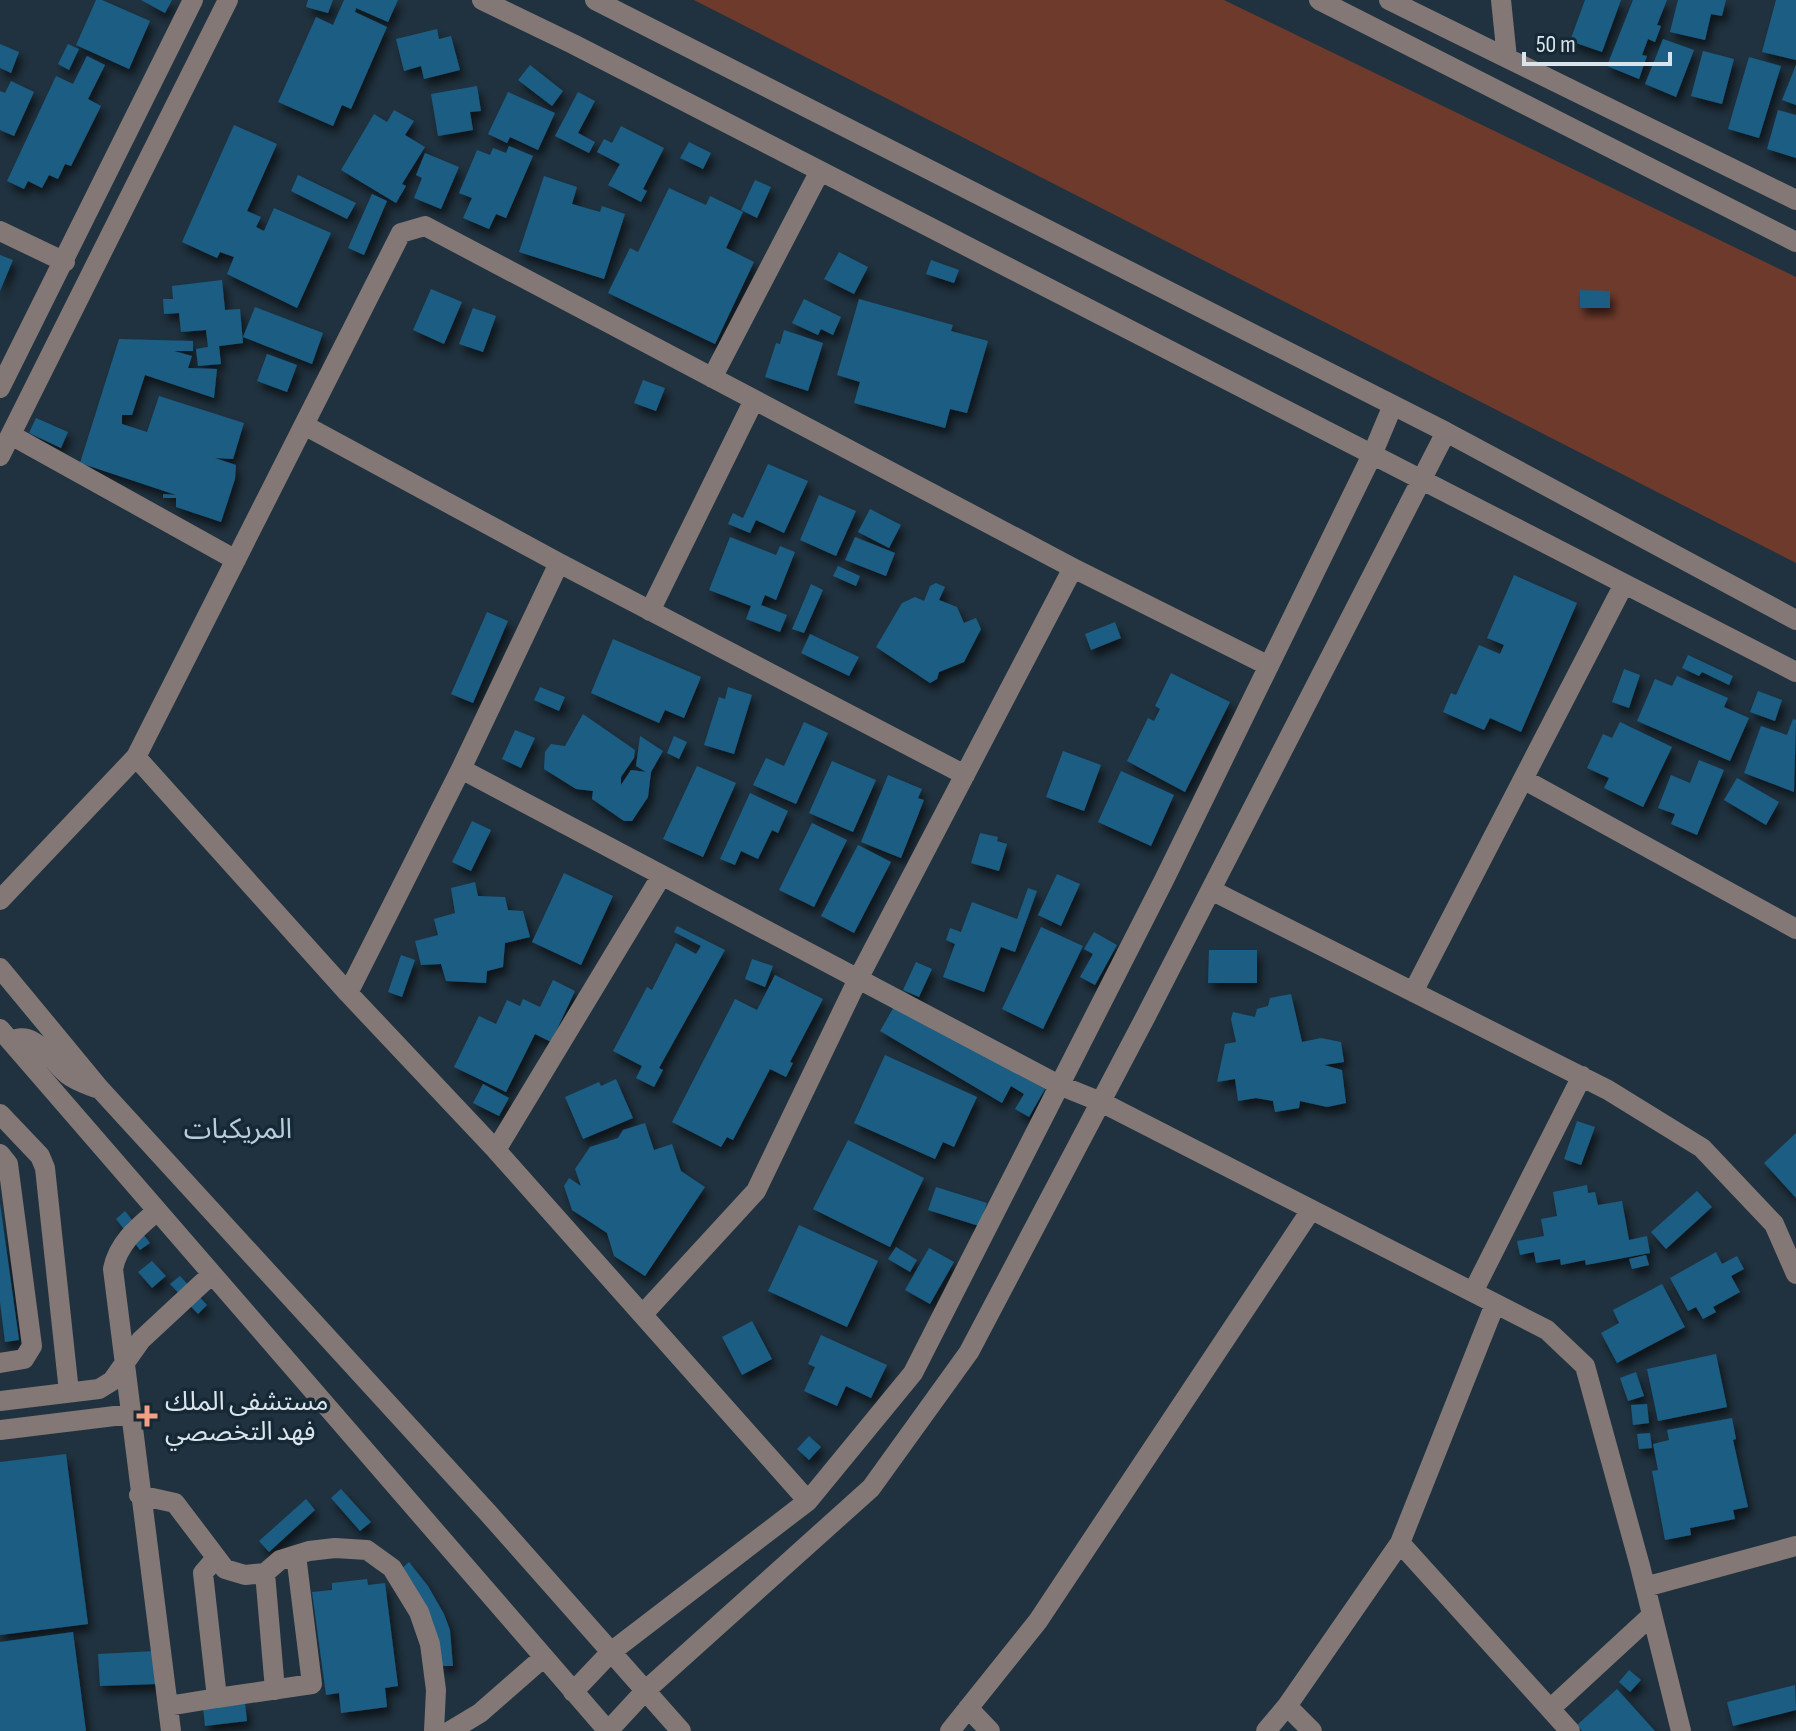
<svg xmlns="http://www.w3.org/2000/svg" width="1796" height="1731" font-family="'Sofia Sans Condensed','Noto Sans Arabic',sans-serif">
	<defs>
		<filter id="shadow"><feDropShadow dx="4" dy="7" stdDeviation="4" flood-color="#0009"/></filter>
	</defs>
	<rect width="100%" height="100%" fill="#20323f"/>
	<!-- green -->
	<path fill="#6e3a2b" d="M694,0H1224L1796,277V563Z"/>
	<!-- building -->
	<path fill="#1b5d84" filter="url(#shadow)" d="M96,0H102L150,21L129,69L76,45Z
		M141,0H172L165,13Z
		M308,0H333L328,13L306,7Z
		M344,0H398L388,22L356,8L355,12L387,27L351,109L342,105L333,126L278,102L316,17L333,25Z
		M1585,0H1621L1602,52L1570,41Z
		M1633,0H1667L1657,25L1661,26L1655,42L1648,39L1642,55L1647,56L1639,79L1607,66Z
		M1678,0H1726L1722,16L1711,14L1705,40L1670,32Z
		M1776,0H1796V60L1762,52Z
		M437,29L439,39L451,36L460,70L424,79L421,66L404,71L396,39Z
		M1663,39L1694,50L1676,97L1645,84Z
		M0,44L19,52L11,73L0,68Z
		M68,44L79,49L69,70L58,64Z
		M1703,51L1734,59L1722,104L1691,96Z
		M87,56L105,65L88,99L101,106L71,166L65,164L58,179L49,175L42,188L28,181L24,189L7,181L56,76L73,84Z
		M1749,57L1781,66L1759,138L1728,129Z
		M530,65L563,91L552,106L518,80Z
		M1796,65V105L1782,100Z
		M11,81L34,92L14,136L0,130V91L5,93Z
		M477,86L481,111L470,112L473,130L438,136L431,94Z
		M508,92L555,113L538,150L510,137L507,143L488,134Z
		M578,92L595,101L578,133L595,142L589,153L555,136Z
		M394,110L414,121L405,135L425,147L402,184L406,186L396,203L341,170L374,114L387,122Z
		M1778,110L1796,115V158L1767,149Z
		M234,125L277,144L247,211L261,217L256,227L264,231L274,208L331,233L297,308L227,274L234,257L220,252L217,258L182,242Z
		M621,126L664,148L643,189L647,191L641,202L608,185L620,164L597,152L604,139L612,143Z
		M689,142L711,153L703,169L680,158Z
		M509,146L533,156L506,218L496,214L489,229L463,218L472,198L459,193L477,150L490,155L493,148L506,153Z
		M425,153L459,167L441,209L414,198L422,178L416,175Z
		M298,175L356,203L347,219L291,191Z
		M544,176L577,187L572,204L600,212L602,206L625,214L604,279L519,252Z
		M755,180L771,187L757,218L741,210Z
		M669,188L706,205L710,196L743,212L726,248L754,262L715,344L608,293L630,248L638,252Z
		M372,194L387,201L364,255L348,248Z
		M839,252L868,267L854,294L824,279Z
		M0,255L13,260L0,291Z
		M931,260L959,270L954,283L926,274Z
		M222,280L225,310L240,309L243,343L219,346L221,364L198,366L196,349L208,347L206,330L181,332L179,313L164,314L163,299H173L172,286Z
		M431,289L462,302L444,344L413,330Z
		M1580,290L1610,291V308H1580Z
		M804,299L841,317L833,335L821,329L818,335L792,323Z
		M859,299L953,325L951,331L988,341L967,413L950,409L945,428L854,403L860,382L837,375Z
		M255,307L323,333L312,364L243,337Z
		M473,308L496,316L483,352L459,344Z
		M784,330L823,343L808,391L765,377L776,343L780,344Z
		M119,339L193,341V351H174L192,356L188,368L217,369L214,398L145,375L132,415H122V424L147,432L159,396L244,423L233,459L215,458L236,465L235,479L221,522L176,507V498H163V494L176,495L80,463Z
		M267,354L297,365L287,392L257,381Z
		M643,380L665,388L656,411L634,403Z
		M36,418L68,432L61,448L29,433Z
		M768,464L808,481L784,533L756,520L750,533L728,524L733,513L743,518Z
		M819,495L856,511L836,556L800,540Z
		M870,509L901,525L889,548L858,532Z
		M730,537L776,555L780,546L795,552L776,600L765,595L761,605L787,615L780,632L746,619L751,606L709,590Z
		M855,537L895,553L886,576L845,560Z
		M838,566L860,576L856,586L833,576Z
		M1514,575L1577,603L1521,732L1490,718L1484,730L1443,712L1451,693L1456,695L1479,645L1500,654L1504,645L1487,638Z
		M936,583L945,587L939,600L957,607L964,623L976,618L981,629L964,662L939,672L937,679L930,683L876,647L902,603L915,597L924,601L930,586Z
		M811,584L823,590L804,633L792,629Z
		M487,612L508,621L473,703L451,694Z
		M1115,622L1121,638L1091,650L1085,634Z
		M810,634L859,657L849,676L801,653Z
		M613,639L701,677L684,718L665,710L659,723L591,693Z
		M1688,655L1733,676L1729,685L1702,672L1699,676L1682,668Z
		M1624,669L1640,675L1629,708L1612,702Z
		M1171,673L1230,702L1185,792L1127,761L1148,718L1154,721L1160,709L1155,706Z
		M1677,676L1728,698L1724,707L1749,718L1730,761L1637,721L1655,679L1672,686Z
		M540,687L565,697L559,711L534,700Z
		M728,687L752,695L734,754L704,745L719,697L725,699Z
		M1758,691L1782,700L1775,721L1750,712Z
		M583,714L635,750L634,758L621,777V785L631,770L646,772L636,766L640,736L663,751L651,772L648,797L632,821H624L592,799L593,791L576,789L544,769L545,752L551,744L565,746Z
		M1793,719L1796,720L1794,792L1744,773L1761,726L1787,735Z
		M804,722L828,733L796,804L753,785L766,758L784,766Z
		M1620,722L1672,747L1643,807L1604,788L1609,778L1587,768L1603,734L1612,738Z
		M515,730L535,738L521,768L502,759Z
		M674,736L687,742L679,759L667,753Z
		M1063,751L1101,765L1084,811L1046,797Z
		M1699,760L1724,770L1697,835L1671,824L1675,814L1658,808L1671,775L1690,783Z
		M832,761L876,780L853,832L809,813Z
		M697,766L736,783L703,857L663,839Z
		M1121,771L1174,795L1151,846L1098,822Z
		M888,775L922,789L918,798L924,800L901,858L861,842Z
		M1737,778L1779,802L1766,825L1724,800Z
		M750,793L788,811L778,833L772,830L758,859L741,851L735,865L720,859Z
		M472,821L491,830L471,871L452,862Z
		M812,823L847,840L814,907L779,890Z
		M980,833L998,837L997,841L1007,844L999,871L971,863Z
		M858,845L891,862L854,933L821,916Z
		M564,873L613,896L581,965L532,942Z
		M1057,874L1080,884L1061,926L1038,915Z
		M475,882L478,896L505,897L508,910L523,911L530,937L505,943L503,967L487,971L486,983L446,981L441,964L421,965L415,941L438,935L434,919L455,913L451,888Z
		M1028,888L1037,891L1015,952L1001,947L984,992L943,977L955,944L946,940L950,928L961,932L972,902L1017,919Z
		M677,926L725,950L659,1068L663,1070L654,1087L636,1078L642,1066L613,1051L647,987L652,990L676,943L696,954L701,946L674,932Z
		M1041,927L1083,946L1043,1029L1002,1009Z
		M1094,932L1117,945L1095,985L1080,977L1093,954L1084,949Z
		M1209,950H1257V983H1208Z
		M401,955L415,960L402,997L388,992Z
		M752,959L773,966L765,987L745,979Z
		M916,962L932,969L919,997L903,990Z
		M775,975L823,999L790,1062L793,1063L786,1077L770,1069L733,1140L727,1137L721,1147L672,1122L735,999L757,1010Z
		M553,980L575,991L551,1042L535,1034L506,1092L454,1067L479,1016L496,1024L507,1000L520,1006L523,999L540,1007Z
		M1291,994L1302,1042L1321,1038L1341,1042L1344,1062L1324,1065L1342,1070L1346,1103L1327,1107L1300,1101L1299,1108L1275,1112L1273,1101L1256,1098L1238,1101L1235,1079L1217,1082L1225,1044L1236,1042L1231,1019L1233,1012L1255,1017L1257,1009L1268,1006L1270,998Z
		M895,1005L1045,1089L1029,1117L1015,1109L1024,1094L1011,1086L1002,1103L880,1031Z
		M885,1055L977,1097L954,1147L943,1142L935,1159L854,1123Z
		M616,1079L633,1118L583,1139L565,1097L599,1082L601,1086Z
		M483,1084L509,1098L499,1116L473,1103Z
		M1577,1121L1595,1127L1581,1165L1564,1159Z
		M645,1123L654,1150L672,1144L681,1171L705,1187L645,1276L614,1256L607,1233L572,1210L564,1186L569,1178L581,1186L575,1169L590,1147L618,1138L623,1130Z
		M1796,1133V1198L1764,1163Z
		M848,1140L924,1178L890,1247L813,1209Z
		M1587,1185L1588,1193L1595,1192L1598,1205L1622,1201L1629,1240L1647,1236L1650,1253L1586,1265L1585,1260L1561,1265L1560,1259L1536,1263L1534,1252L1520,1255L1517,1241L1544,1236L1541,1219L1557,1216L1553,1192Z
		M936,1187L987,1203L979,1226L928,1210Z
		M1697,1191L1712,1207L1666,1249L1651,1232Z
		M0,1203L19,1340L5,1342L0,1302Z
		M125,1211L150,1243L140,1250L116,1219Z
		M799,1225L878,1261L847,1327L768,1291Z
		M896,1247L917,1260L910,1272L888,1259Z
		M929,1248L954,1262L930,1304L905,1290Z
		M1716,1252L1722,1264L1737,1256L1744,1269L1731,1276L1740,1292L1713,1307L1716,1312L1703,1319L1696,1307L1688,1311L1670,1278Z
		M1646,1255L1649,1265L1632,1269L1629,1259Z
		M152,1261L166,1276L152,1288L138,1272Z
		M180,1276L207,1305L198,1314L170,1284Z
		M1662,1284L1685,1327L1617,1363L1601,1333L1619,1323L1613,1310Z
		M752,1321L772,1359L742,1375L722,1337Z
		M821,1335L887,1365L871,1398L846,1386L837,1406L804,1391L815,1367L808,1364Z
		M1716,1354L1727,1407L1658,1421L1647,1369Z
		M1636,1372L1644,1396L1628,1401L1620,1378Z
		M1647,1404L1649,1423L1633,1425L1631,1405Z
		M1732,1418L1736,1439L1733,1440L1748,1507L1733,1510L1735,1519L1690,1528L1691,1535L1665,1540L1652,1471L1658,1470L1653,1444L1669,1440L1667,1430Z
		M1650,1433L1652,1448L1639,1449L1637,1434Z
		M809,1436L821,1447L809,1460L797,1449Z
		M66,1454L88,1624L0,1635V1462Z
		M341,1489L371,1522L360,1531L331,1498Z
		M306,1499L315,1510L269,1552L259,1541Z
		M409,1562L428,1586L444,1614L450,1630L453,1666H440L439,1644L432,1619L399,1571Z
		M367,1579L368,1585L385,1583L398,1686L385,1688L387,1707L341,1713L339,1693L326,1695L312,1592L332,1590V1583Z
		M73,1632L86,1731H0V1642Z
		M156,1651L157,1684L100,1686L98,1654Z
		M1629,1670L1641,1680L1630,1692L1619,1682Z
		M1795,1685L1796,1710L1733,1726L1727,1702Z
		M1617,1689L1655,1731H1582L1577,1725Z
		M245,1703L247,1721L205,1726L203,1707Z"/>
	<g fill="none" stroke-linecap="round" stroke-linejoin="round">
		<!-- minor -->
		<path stroke="#837875" stroke-width="20" d="M482,0L573,44L1796,672
			M595,0L1446,432L1796,620
			M1319,0L1796,242
			M1389,0L1796,200
			M1501,0L1507,58
			M0,231L65,262
			M712,378L820,171
			M0,388L193,0
			M304,425L559,563L965,775
			M11,435L236,560
			M0,456L228,0
			M650,611L754,400
			M136,757L348,993L496,1150L808,1501
			M461,769L1059,1085L1101,1102L1547,1330L1585,1366L1640,1566L1681,1731
			M1523,779L1796,929
			M1211,890L1608,1090L1702,1148L1774,1224L1796,1274
			M0,900L136,757L401,233L425,226L1073,568L1269,666
			M0,968L100,1089L489,1514L681,1731
			M1413,992L1624,584
			M348,993L461,769L559,563
			M0,1029L608,1731
			M11,1041C35,1029 50,1060 67,1074C76,1081 86,1084 96,1088
			M0,1114L40,1156L45,1168L69,1392
			M496,1150L662,875
			M0,1154L8,1164L32,1346L24,1359L0,1363
			M157,1211C138,1227 118,1243 113,1269L171,1731
			M1473,1292L1582,1076
			M643,1314L756,1191L858,979L1073,568
			M0,1401L99,1389L112,1381L141,1340L212,1274
			M0,1430L131,1414
			M139,1495L175,1503L225,1569L245,1575L265,1573L280,1560L309,1551L335,1548L367,1550L392,1568L419,1612L430,1644L436,1690L434,1731
			M1400,1543L1570,1731
			M265,1573L275,1690
			M1645,1587L1796,1546
			M573,1692L611,1652L808,1501L913,1373L1164,880L1372,455L1393,405
			M217,1698L312,1684L296,1555
			M168,1706L217,1698L203,1573L216,1558
			M1287,1706L1312,1731
			M968,1708L990,1731
			M1550,1709L1652,1615
			M450,1731L480,1713L544,1657
			M608,1731L645,1691L871,1488L969,1352L1147,1014L1446,432
			M950,1731L1038,1621L1311,1210
			M1266,1731L1287,1706L1400,1543L1495,1304"/>
	</g>
	<!-- markers -->
	<path fill="#f39f86" stroke="#172835" stroke-width="3" d="M143 1404h8v8h8v8h-8v8h-8v-8h-8v-8h8z"/>
	<g text-anchor="middle" stroke-width="7" stroke-linejoin="round" paint-order="stroke">
		<!-- poi labels -->
		<g font-size="26" fill="#d9e4ed" stroke="#172835" text-anchor="start">
			<text x="165" y="1410">مستشفى الملك<tspan x="165" dy="30">فهد التخصصي</tspan></text>
		</g>
		<!-- neighbourhood labels -->
		<g font-size="28" fill="#b7cddd" stroke="#172835">
			<text x="238" y="1138">المريكبات</text>
		</g>
	</g>
	<!-- scale -->
	<path d="M1524 52v12h146v-12" fill="none" stroke="#d9e4ed" stroke-width="4"/>
	<text x="1536" y="52" font-size="24" fill="#d9e4ed" stroke="#172835" stroke-width="6" paint-order="stroke">50 m</text>
</svg>
